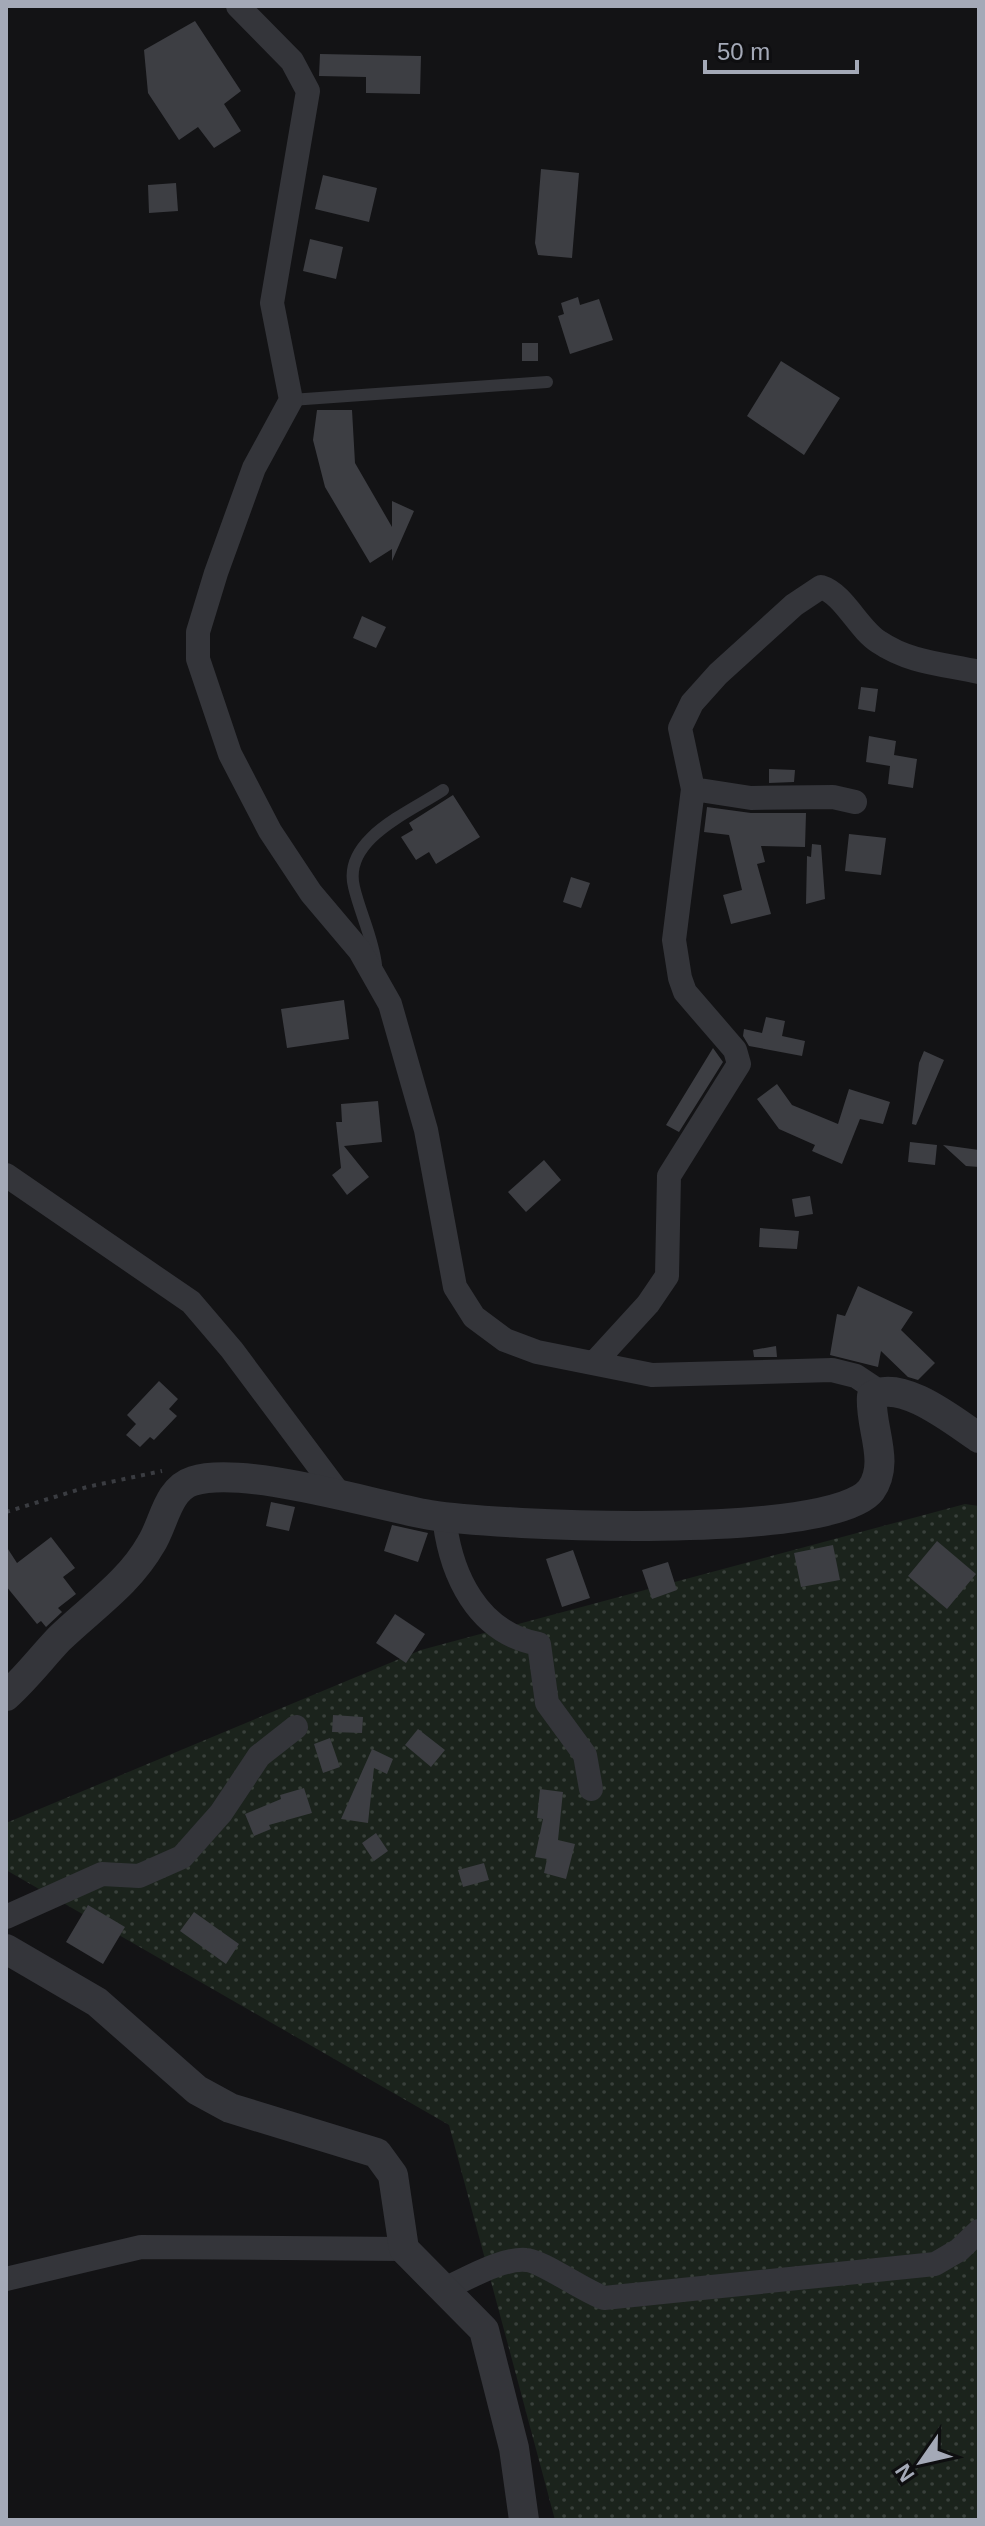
<svg xmlns="http://www.w3.org/2000/svg" width="985" height="2526" font-family="Arial,sans-serif">
	<defs>
		<pattern id="grass-dots" width="8" height="8" patternUnits="userSpaceOnUse" patternTransform="scale(2)"><rect width="8" height="8" fill="#1b231c"/><path d="M2 2h.1M6 6h.1" fill="none" stroke="#39403b" stroke-width="1.8" stroke-linecap="round"/></pattern>
	</defs>
	<rect width="100%" height="100%" fill="#131315"/>
	<!-- grass -->
	<path fill="url(#grass-dots)" d="M965,1504L979,1506V2520H555L449,2125L6,1870V1823L421,1650Z"/>
	<!-- building -->
	<path fill="#3d3e43" d="M195,21L241,91L224,104L241,131L214,148L198,127L179,140L148,93L144,50Z
		M320,54L421,56L420,94L366,93V77L319,76Z
		M541,169L579,173L572,258L538,255L535,243Z
		M323,175L377,188L369,222L315,209Z
		M176,183L178,211L149,213L148,185Z
		M310,239L343,247L336,279L303,271Z
		M578,297L580,305L599,299L613,340L570,354L558,316L564,314L561,303Z
		M522,343H538V361H522Z
		M781,361L840,398L804,455L747,416Z
		M317,410H352L355,463L392,527V501L414,511L392,561V549L370,563L325,487L313,440Z
		M362,616L386,627L376,648L353,638Z
		M861,687L878,689L875,712L858,709Z
		M869,736L896,741L894,755L917,759L913,788L888,784L890,766L866,762Z
		M769,769L795,770L794,782L769,783Z
		M453,795L480,837L436,864L429,852L416,860L401,837L413,830L409,823Z
		M707,807L751,813H806L805,847L761,846L765,862L757,864L771,914L731,924L723,895L742,890L729,835L704,832Z
		M849,834L886,838L881,875L845,871Z
		M812,844L821,845L825,899L806,904L807,856L811,857Z
		M571,877L590,883L581,908L563,902Z
		M344,1000L349,1039L287,1048L281,1009Z
		M766,1017L785,1021L782,1036L805,1041L802,1056L749,1046L743,1036L744,1029L762,1033Z
		M713,1048L723,1062L679,1132L666,1125Z
		M924,1051L944,1060L916,1125L912,1124L919,1063Z
		M777,1084L792,1105L838,1124L849,1089L890,1102L883,1124L860,1119L842,1164L812,1151L815,1145L779,1129L757,1099Z
		M378,1101L382,1142L344,1146L369,1177L347,1195L332,1175L341,1168L336,1122H342L341,1104Z
		M910,1142L937,1145L935,1165L908,1162Z
		M943,1145L979,1150V1167L966,1166Z
		M544,1160L561,1180L526,1212L508,1192Z
		M810,1196L813,1214L795,1217L792,1199Z
		M760,1228L799,1231L797,1249L759,1247Z
		M858,1286L913,1312L901,1330L935,1363L918,1380L908,1377L881,1351L878,1367L830,1355L837,1314L845,1316Z
		M776,1346L777,1357H754L753,1350Z
		M159,1381L178,1399L169,1409L177,1416L154,1440L150,1437L140,1447L126,1435L136,1424L127,1415Z
		M271,1502L295,1507L289,1531L266,1526Z
		M392,1525L428,1533L418,1562L384,1551Z
		M51,1537L75,1568L63,1577L76,1594L58,1608L62,1612L46,1627L41,1621L37,1624L6,1586V1546L17,1563Z
		M937,1541L976,1574L947,1609L908,1576Z
		M833,1545L840,1580L801,1587L794,1553Z
		M573,1550L590,1598L562,1607L546,1559Z
		M668,1562L677,1590L652,1599L642,1570Z
		M395,1614L425,1634L406,1663L376,1643Z
		M333,1715L363,1717L362,1733L332,1732Z
		M418,1729L445,1750L431,1767L405,1745Z
		M330,1738L340,1767L323,1773L314,1744Z
		M372,1749L393,1759L387,1774L374,1768L368,1823L341,1819Z
		M304,1788L312,1813L269,1825L271,1829L254,1836L245,1814L281,1799L280,1795Z
		M540,1789L563,1792L558,1840L575,1844L566,1879L544,1873L547,1859L535,1857L543,1819L537,1818Z
		M376,1833L388,1851L374,1861L362,1843Z
		M484,1863L489,1880L463,1887L458,1870Z
		M88,1905L125,1927L103,1964L66,1942Z
		M194,1912L239,1944L226,1964L180,1931Z"/>
	<g fill="none" stroke-linecap="round" stroke-linejoin="round">
		<!-- path -->
		<path stroke="#3a3c41" stroke-width="4" stroke-dasharray="4 6" stroke-linecap="butt" d="M6,1512L87,1487L162,1471"/>
		<!-- service -->
		<path stroke="#34353a" stroke-width="12" d="M291,400L547,382
			M376,965C373,938 360,913 354,887C342,839 410,812 443,790"/>
		<!-- minor -->
		<path stroke="#34353a" stroke-width="24" d="M238,6L292,61L308,91L272,303L291,400L254,468L216,573L198,632V659L230,754L270,831L311,893L360,951L390,1004L426,1130L455,1287L474,1317L505,1340L537,1352L652,1375L832,1370L856,1376L880,1392
			M693,789L751,798L833,797L855,802
			M6,1175L191,1302L232,1350L341,1496
			M594,1363L648,1304L667,1276L669,1176L739,1064L735,1050L685,992L680,978L674,940L693,789L680,728L692,703L718,674L794,605L821,587C844,594 858,629 879,642C910,663 944,664 979,672
			M444,1516C450,1574 477,1633 539,1644L547,1703L585,1755L591,1789
			M6,1917L102,1874L139,1876L182,1857L221,1813L259,1756L296,1727
			M6,2279L141,2247L404,2249
			M444,2289C467,2279 501,2258 526,2260C540,2260 584,2291 604,2298L935,2264L959,2250L979,2231"/>
		<!-- tertiary -->
		<path stroke="#34353a" stroke-width="30" d="M6,1696C26,1678 41,1658 59,1639C91,1608 129,1583 151,1544C164,1524 167,1489 193,1481C244,1465 373,1505 430,1515C497,1526 833,1541 871,1490C891,1462 869,1426 872,1396C901,1378 955,1422 979,1438
			M6,1949L97,2002L197,2090L230,2108L377,2153L393,2175L404,2249L484,2330L514,2448L524,2520"/>
	</g>
	<!-- border -->
	<rect width="985" height="2526" fill="none" stroke="#a4a9b7" stroke-width="16"/>
	<!-- north arrow -->
	<g transform="translate(921 2462) rotate(236)" stroke="#0e0e10" stroke-width="6" paint-order="stroke">
	<path d="M0-6L14 30L0 20L-14 30Z" fill="#a4a9b7"/>
	<text y="-12" font-size="22" font-weight="bold" text-anchor="middle" fill="#a4a9b7">N</text>
	</g>
	<!-- scale -->
	<path d="M705 60v12h152v-12" fill="none" stroke="#a4a9b7" stroke-width="4"/>
	<text x="717" y="60" font-size="24" fill="#a4a9b7" stroke="#0e0e10" stroke-width="6" paint-order="stroke">50 m</text>
</svg>
